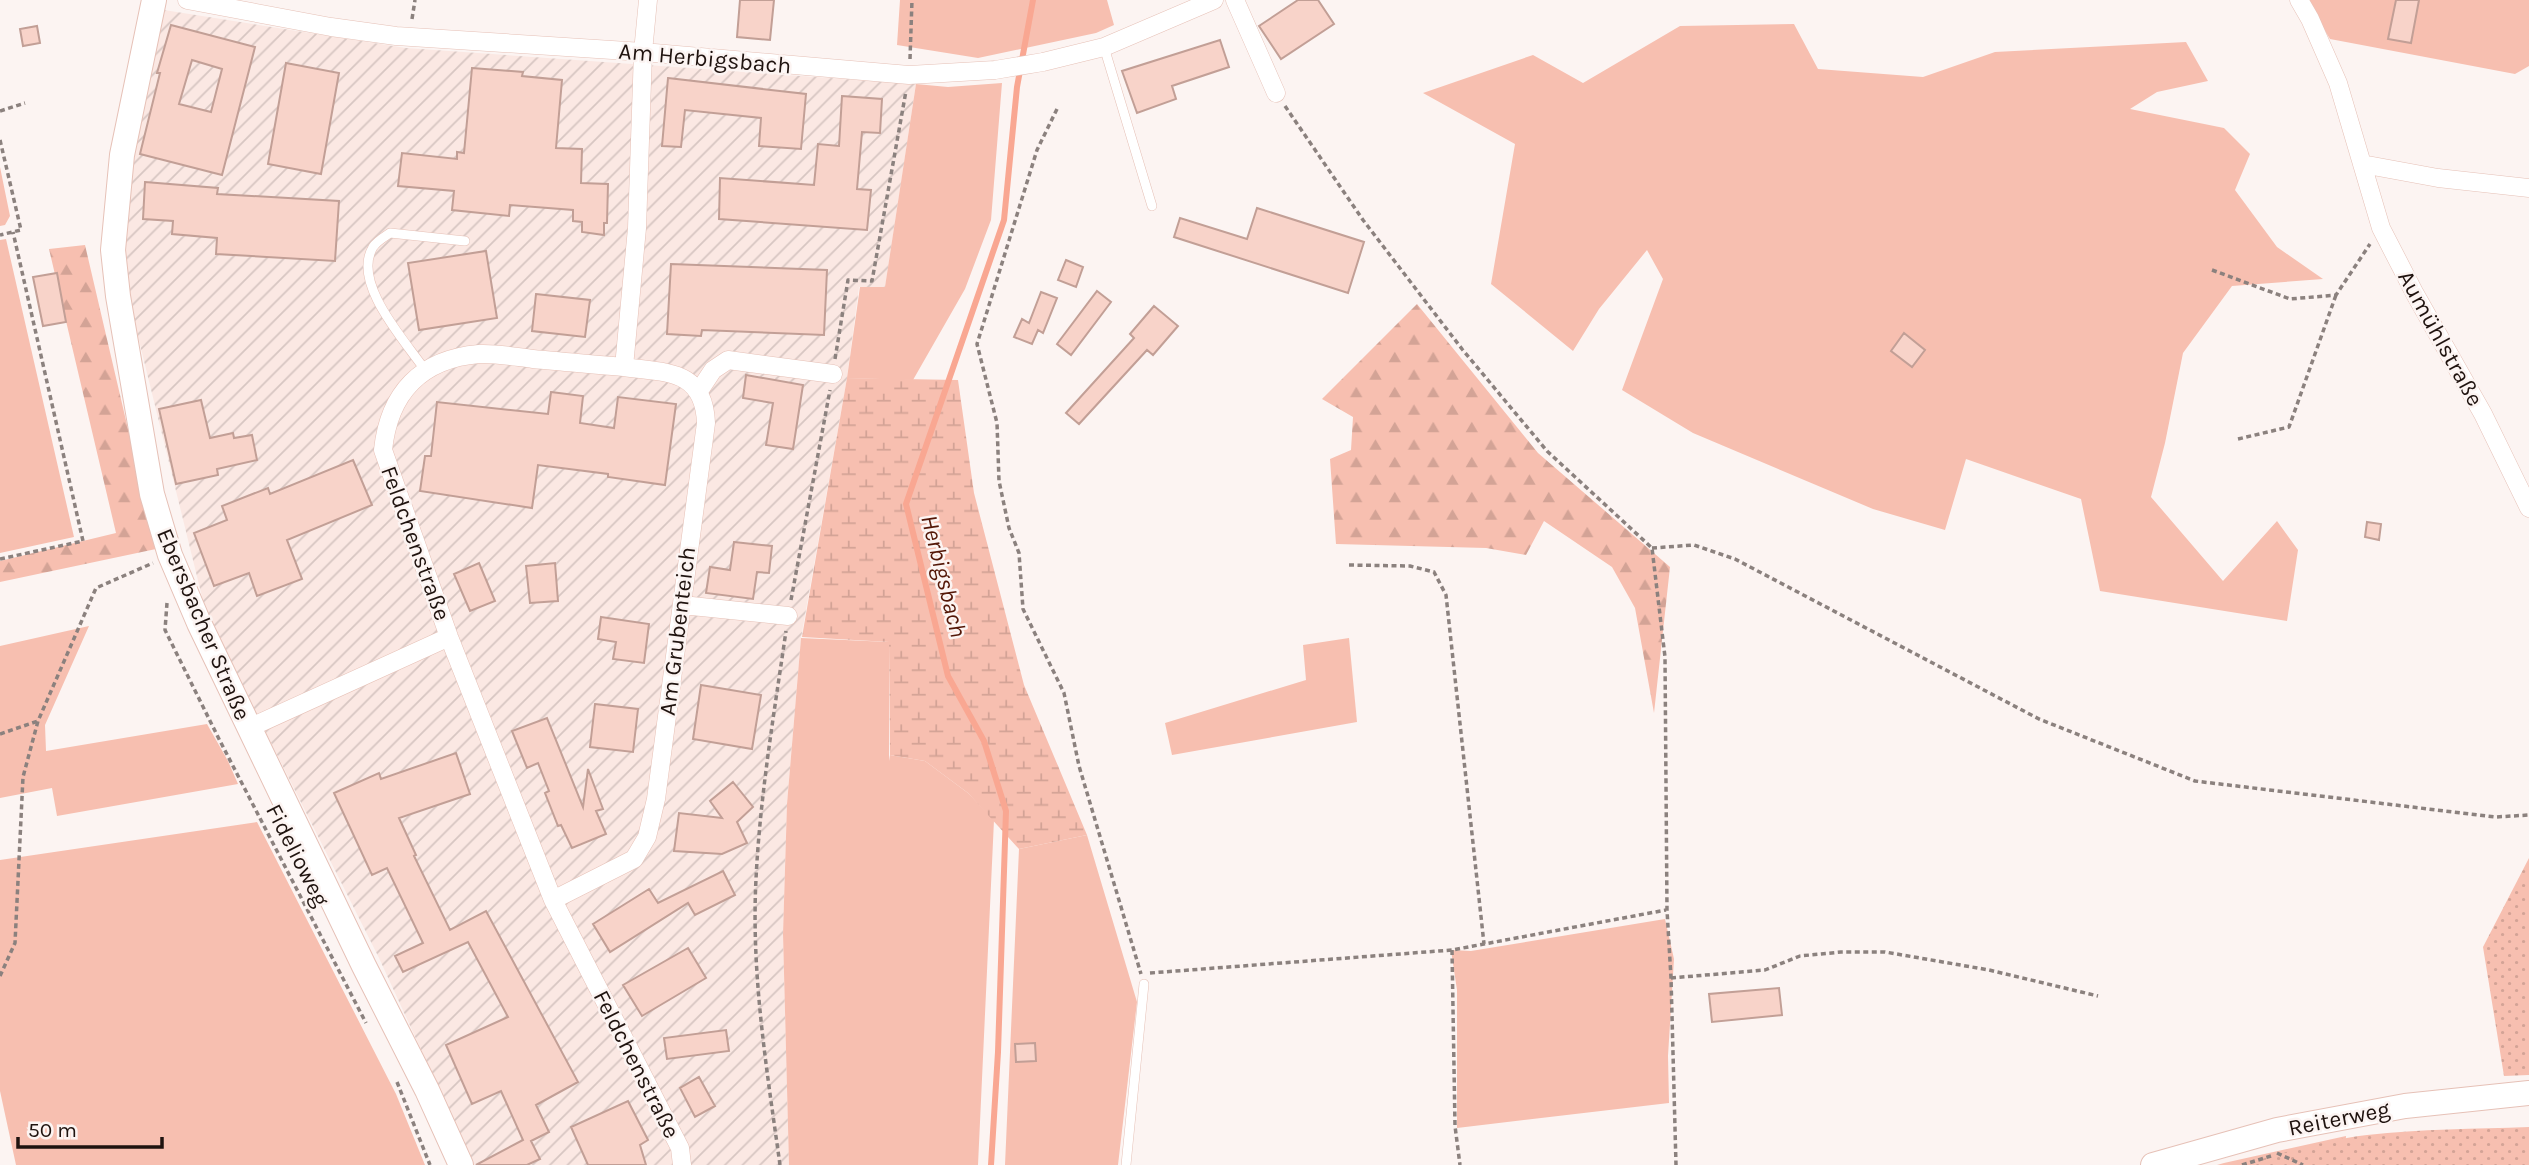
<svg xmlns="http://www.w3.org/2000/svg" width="2529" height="1165" font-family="Karla,sans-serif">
	<defs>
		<pattern id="industrial-furrows" width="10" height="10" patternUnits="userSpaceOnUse" patternTransform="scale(1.75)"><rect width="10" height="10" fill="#fbe8e3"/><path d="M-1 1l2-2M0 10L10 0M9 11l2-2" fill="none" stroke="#d7c6c2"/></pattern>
		<pattern id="forest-firs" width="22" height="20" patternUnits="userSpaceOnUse" patternTransform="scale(1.75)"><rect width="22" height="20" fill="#f7bfb0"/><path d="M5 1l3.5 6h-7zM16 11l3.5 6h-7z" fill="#d3a396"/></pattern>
		<pattern id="wetland-marsh" width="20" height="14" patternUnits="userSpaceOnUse" patternTransform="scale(1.75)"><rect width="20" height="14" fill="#f7bfb0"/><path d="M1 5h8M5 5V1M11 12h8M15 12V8" fill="none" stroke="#d3a396"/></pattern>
		<pattern id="park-dots" width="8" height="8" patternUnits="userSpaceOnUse" patternTransform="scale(1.75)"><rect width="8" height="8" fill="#f7bfb0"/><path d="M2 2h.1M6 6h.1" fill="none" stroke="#d3a396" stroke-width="1.8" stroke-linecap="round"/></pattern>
	</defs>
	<rect width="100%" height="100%" fill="#fcf4f2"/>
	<!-- industrial -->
	<path fill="url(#industrial-furrows)" d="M164,10L406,48L916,84L885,288L859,287L847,378L801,638L787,804L783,934L789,1165H471L466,1148L379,958L206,613L116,247Z"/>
	<!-- green -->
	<path fill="#f7bfb0" d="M900,0H1107L1114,25L1096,33L978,58L897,45Z
		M2306,0H2529V66L2515,74L2330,39Z
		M1794,24L1818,69L1923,77L1995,52L2186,42L2208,81L2157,92L2130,109L2224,128L2250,154L2235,190L2277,247L2323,279L2232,286L2183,353L2165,443L2151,497L2223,581L2277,521L2298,550L2287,621L2100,591L2081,499L1966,459L1945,530L1873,509L1693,433L1622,390L1663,279L1647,250L1599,309L1573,351L1491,284L1515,144L1423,93L1533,55L1583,83L1680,26Z
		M1002,83L991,220L965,289L913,380L847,378L860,287H885L916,84L948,87Z
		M0,167L10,216L5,225L0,226Z
		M6,239L74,537L0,553V240Z
		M89,626L45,725L46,751L207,724L228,761L238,784L57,816L52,788L0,798V646Z
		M801,638L889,642V761L890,755L925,761L968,793L994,820L978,1165H789L783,934L787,804Z
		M1349,638L1357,722L1172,755L1165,723L1306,680L1303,645Z
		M257,822L396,1094L425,1165H16L0,1091V860Z
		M1087,835L1137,1002L1118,1165H1005L1019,849Z
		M1665,919L1674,959L1668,1056L1669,1103L1457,1128V990L1451,950L1471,951Z
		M2346,1136L2344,1165H2217L2224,1163Z"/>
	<!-- forest -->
	<path fill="url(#forest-firs)" d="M85,245L156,549L0,582V561L116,533L49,249Z
		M1417,304L1538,453L1670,567L1654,713L1635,608L1612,567L1544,521L1526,555L1486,548L1336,544L1330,459L1351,450L1353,417L1322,399Z"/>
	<!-- wetland -->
	<path fill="url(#wetland-marsh)" d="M847,378L958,380L974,493L1024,685L1087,835L1019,849L968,793L925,761L890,755L889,642L802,637Z"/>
	<!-- park -->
	<path fill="url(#park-dots)" d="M2529,858V1075L2504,1076L2483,947Z
		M2529,1127V1165H2241C2282,1153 2325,1140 2367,1135C2421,1129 2475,1129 2529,1127Z"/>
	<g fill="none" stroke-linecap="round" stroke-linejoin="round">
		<!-- stream -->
		<path stroke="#f9a792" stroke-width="6" d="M991,1165L998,1052L1006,811L984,741L948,676L906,504L1004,220L1017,87L1033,0"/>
	</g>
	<!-- building -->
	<path fill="#f8d3c9" stroke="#c29f96" stroke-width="2" fill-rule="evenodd" d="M740,0H774L770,40L737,37Z
		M1298,0H1318L1334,24L1281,59L1259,26Z
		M2396,0H2419L2411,43L2388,39Z
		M171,25L255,47L222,175L140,154L160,73H157ZM192,60L222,69L211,112L179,104Z
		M37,26L40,43L23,46L20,29Z
		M1220,40L1229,67L1172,86L1176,99L1137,113L1122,71Z
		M286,63L339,73L321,174L268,164Z
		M472,68L523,72L522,76L562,80L556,148L582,149L581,183L608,184L607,223H604V235L582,232V222L573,221V210L510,205L509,216L452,210L454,191L398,186L402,153L457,159V152L464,153Z
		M668,78L806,94L801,149L759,146L761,118L685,110L681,147L662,146Z
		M842,96L882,99L880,133L862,132L857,189L871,190L867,230L719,219L720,178L814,185L818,144L839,146Z
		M145,182L218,188L217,194L339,201L335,261L216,254L217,238L172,234L173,221L143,219Z
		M1257,208L1364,242L1348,293L1174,237L1180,218L1247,239Z
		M486,251L497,318L419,330L408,263Z
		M1066,260L1083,267L1076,287L1058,280Z
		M671,264L827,270L824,335L702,330L701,336L667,334Z
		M57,273L66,322L43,326L33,277Z
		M1097,291L1111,302L1071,355L1057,344Z
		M1041,292L1057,298L1043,333L1038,330L1032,344L1014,337L1022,319L1029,323Z
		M536,294L590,300L585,337L532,331Z
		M1154,306L1178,326L1153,355L1147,350L1079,424L1066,413L1134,338L1130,334Z
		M1904,333L1925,350L1912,367L1891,351Z
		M746,375L803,385L793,449L766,445L773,403L743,398Z
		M551,392L583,396L580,423L614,428L618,397L676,404L665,485L608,477V474L538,465L532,508L420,491L425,456H431L437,402L548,414Z
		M201,400L210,438L233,433L234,438L252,435L257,460L217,469L218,475L176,484L159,409Z
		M353,460L372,505L287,540L302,579L257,596L249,573L214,586L194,533L227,520L222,506L268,488L270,494Z
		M2367,522L2381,524L2379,540L2365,537Z
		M734,542L772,546L769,573L757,572L753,599L706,593L710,567L730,570Z
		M479,563L495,601L470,611L454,574Z
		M555,563L558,601L530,603L526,566Z
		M601,617L649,624L644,663L613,659L616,642L598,639Z
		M701,685L761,695L752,749L693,739Z
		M595,704L638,709L633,752L590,747Z
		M547,718L583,807L588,769L603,809L596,811L606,834L572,848L561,825L558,826L545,793L549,791L538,763L527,768L512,731Z
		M456,753L470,794L399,818L416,855L414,856L450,930L486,911L578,1082L536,1105L549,1132L531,1141L540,1159L527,1165H476L523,1140L501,1091L472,1104L446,1045L508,1017L468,942L403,972L395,956L423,943L387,868L372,875L334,793L379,773L381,779Z
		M733,782L753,807L737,822L747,843L722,854L674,851L679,813L722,818L710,801Z
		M723,871L735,895L695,915L688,903L610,952L593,924L649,889L658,903Z
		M688,948L706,978L642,1016L623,985Z
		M1779,988L1782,1015L1712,1022L1709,994Z
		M726,1030L729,1051L667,1059L664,1038Z
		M1035,1043L1036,1061L1016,1062L1015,1044Z
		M699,1077L715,1106L695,1117L680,1088Z
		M628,1101L648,1140L640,1145L646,1165H588L571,1127Z"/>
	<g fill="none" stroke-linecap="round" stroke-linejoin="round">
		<defs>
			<path id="lane" d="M1104,47L1152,206
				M425,370C406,342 351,283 373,247C377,241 384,237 390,233L465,241
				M1126,1165L1144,984"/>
			<path id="street" d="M187,0L331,27L396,36L643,52L909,75L995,70L1043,62L1104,47L1214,0
				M648,0L643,52L637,228L624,367C593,364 563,362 533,359C516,357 496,353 479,354C421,359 389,393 383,450L449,637L553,900L680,1148L682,1165
				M1235,0L1276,93
				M2299,0L2310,19L2338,83L2381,228L2415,294L2483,414L2529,508
				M2362,164L2438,178L2529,188
				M699,391L713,370L728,360L833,374
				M682,605L788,616
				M249,728L449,637
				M553,900L634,859L647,837L656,799L706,423C704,369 666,373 624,367"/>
			<path id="secondary" d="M154,0L122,155L113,250L118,296L152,494L170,555L199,623L364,966L427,1090L461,1165
				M2153,1165L2277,1130L2405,1106L2529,1093"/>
		</defs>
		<!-- lane casing -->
		<use href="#lane" stroke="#e6c1b7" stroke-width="10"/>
		<!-- street casing -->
		<use href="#street" stroke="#e6c1b7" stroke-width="19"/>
		<!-- secondary casing -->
		<use href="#secondary" stroke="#e6c1b7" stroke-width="26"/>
		<!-- path -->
		<path stroke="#8b817e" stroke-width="3.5" stroke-dasharray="5 3.5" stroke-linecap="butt" d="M412,19L415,0
			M910,59L912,0
			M1285,106L1363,220L1462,349L1547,451L1652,548L1665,657L1667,910L1671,978L1676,1165
			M1057,109L1037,150L977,344L997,423L999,481L1009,528L1019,553L1023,609L1064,693L1079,766L1141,974
			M0,111L25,103
			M0,140L21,230L0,235
			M2212,270L2290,299L2336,295L2370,244
			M835,359L848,280L872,281L906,91
			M2238,439L2289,427L2336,295
			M1652,548L1694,545L1735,559L2039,719L2195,781L2495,817L2529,815
			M0,559L83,541L13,232
			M1349,565L1410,566L1434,572L1446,595L1484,944
			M791,600L830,390
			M167,603L165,630L219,739L366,1023
			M0,734L38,721
			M1452,950L1455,1126L1460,1165
			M1150,973L1452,950L1666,910
			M0,976L15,943L23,777L38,721L96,588L153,563
			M1671,978L1765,970L1800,956L1841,952H1885L1989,970L2098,996
			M397,1082L430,1165
			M2277,1153L2303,1165
			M780,1165C767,1071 751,975 756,879C760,796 774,714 786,631
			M2242,1165L2271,1156"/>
		<!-- lane -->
		<use href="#lane" stroke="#fff" stroke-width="9"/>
		<!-- street -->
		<use href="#street" stroke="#fff" stroke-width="18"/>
		<!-- secondary -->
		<use href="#secondary" stroke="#fff" stroke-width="24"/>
	</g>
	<g text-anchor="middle" stroke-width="5" stroke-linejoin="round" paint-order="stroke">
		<!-- street labels -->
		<g font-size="23" fill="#1f130f" stroke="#fcf4f2">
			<text transform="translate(705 58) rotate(5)" y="8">Am Herbigsbach</text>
			<text transform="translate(2441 338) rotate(61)" y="8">Aumühlstraße</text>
			<text transform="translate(416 543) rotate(70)" y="8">Feldchenstraße</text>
			<text transform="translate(204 624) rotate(67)" y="8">Ebersbacher Straße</text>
			<text transform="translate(677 631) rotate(-83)" y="8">Am Grubenteich</text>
			<text transform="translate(298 855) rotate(63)" y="8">Fidelioweg</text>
			<text transform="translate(637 1064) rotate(63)" y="8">Feldchenstraße</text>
			<text transform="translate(2339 1118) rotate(-11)" y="8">Reiterweg</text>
		</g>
		<!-- water labels -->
		<g font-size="24" font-style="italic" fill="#541707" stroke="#fcf4f2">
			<text transform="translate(944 576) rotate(76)" y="8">Herbigsbach</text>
		</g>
	</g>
	<!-- scale -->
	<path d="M18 1137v10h144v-10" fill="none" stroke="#1f130f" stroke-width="3.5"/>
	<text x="28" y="1137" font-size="21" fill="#1f130f" stroke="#fcf4f2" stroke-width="5" paint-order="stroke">50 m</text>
</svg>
